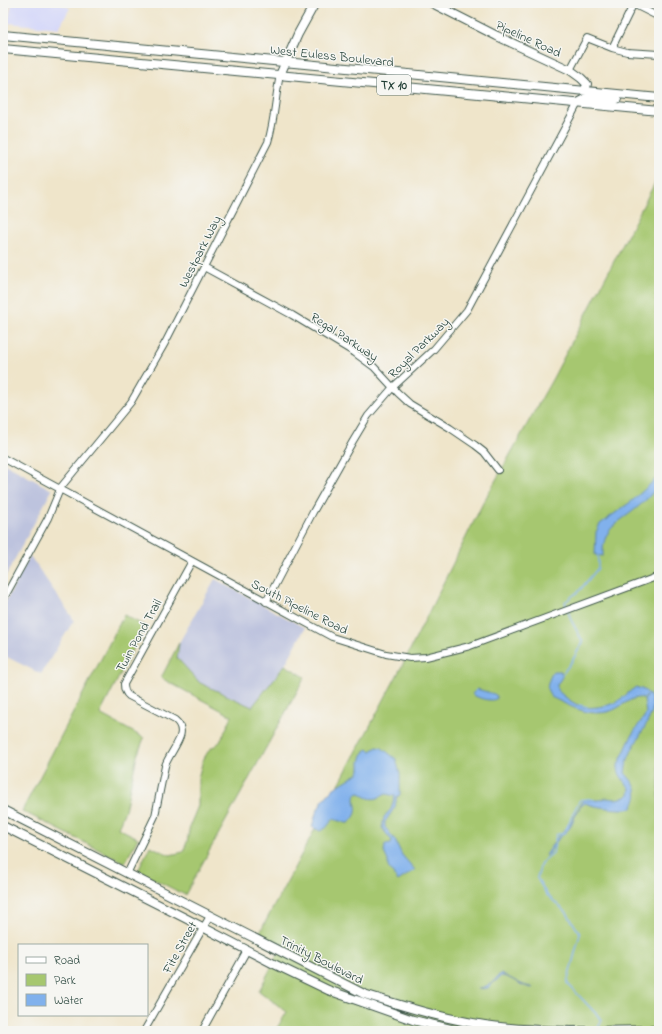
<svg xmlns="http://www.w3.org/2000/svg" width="662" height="1034" font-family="'Indie Flower',sans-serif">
	<rect width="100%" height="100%" fill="#f6f6f2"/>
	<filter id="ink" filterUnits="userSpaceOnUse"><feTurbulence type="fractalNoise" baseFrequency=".025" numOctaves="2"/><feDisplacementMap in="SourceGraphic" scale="8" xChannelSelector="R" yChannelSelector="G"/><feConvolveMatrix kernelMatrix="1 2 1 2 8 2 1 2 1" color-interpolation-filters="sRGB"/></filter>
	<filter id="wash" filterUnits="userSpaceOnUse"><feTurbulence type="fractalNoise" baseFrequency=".012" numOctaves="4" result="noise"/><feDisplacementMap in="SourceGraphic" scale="16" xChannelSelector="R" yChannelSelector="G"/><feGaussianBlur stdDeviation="0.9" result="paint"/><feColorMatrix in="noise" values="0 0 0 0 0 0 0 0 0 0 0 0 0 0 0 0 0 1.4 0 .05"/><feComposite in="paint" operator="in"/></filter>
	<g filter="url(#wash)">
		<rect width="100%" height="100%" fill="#efe5ca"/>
		<!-- built -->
		<path fill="#d5d8f9" d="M12,3H58L70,8L59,28L8,23Z"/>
		<!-- industrial -->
		<path fill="#bdc3de" d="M3,463L52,490L3,581Z
			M30,556L74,620L41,674L3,655V607Z
			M215,579L305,628L285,665L252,707L200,683L177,658L179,643Z"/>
		<!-- green -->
		<path fill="#a6c76f" stroke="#628252" d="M659,175V1031H275L287,1012L259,991L282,946L259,934L403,664L483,503L553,378Z
			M124,615L145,626L100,714L144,738L137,756L125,810L118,828L138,838L125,863L22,811Z
			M179,643L177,658L200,683L252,707L285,665L305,677L185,895L138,871L150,846L170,855L183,852L187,842L190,825L198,806V778L203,760L209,750L220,742L232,716L161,678Z"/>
		<!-- water -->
		<path fill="#81b1ec" stroke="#507790" d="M659,476V485C653,492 647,500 639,506C620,523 602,526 603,556L595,555L596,532L600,524L632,501Z
			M553,671H561L562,677L557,685V690C564,696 573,704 583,707C590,709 609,706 616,702C624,698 629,691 636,687L644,690L649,694L644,698C630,695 620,710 607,712C586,716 570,706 551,697C544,688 549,680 553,671Z
			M477,689L494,694L497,696L496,699C490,702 477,698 472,694Z
			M649,694C652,700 654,706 652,712C644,734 627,750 625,773C636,785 641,792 632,808C622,811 594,807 585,803L580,807L569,829L559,838L547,856L545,855L557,838L569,825L578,809L584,800H599L606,798L615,799L626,797L629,794L630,788C624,781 617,774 618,765L633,733L646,714L644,700Z
			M377,747L382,748L396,759L400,774V794L399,796H397L395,807L385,822V827L395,840L402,855L415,870L398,881L388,867V861L384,852L385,845L391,844L392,841L382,828L384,817L391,809L395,796L386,794C376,800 370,801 360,793L356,794C352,805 363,809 349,823H346L333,819L326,828L320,831L312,827L316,813L323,800L334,788L357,774L360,770V762L362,755L367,749L371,751Z
			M500,974C512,977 520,986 532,987L533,988C520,987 513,977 501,976L488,988L478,989L491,984Z"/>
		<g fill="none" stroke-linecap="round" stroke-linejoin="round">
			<!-- stream -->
			<path stroke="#81b1ec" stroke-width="1.5" d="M567,608L565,602L580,590L598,568V555
				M561,676L572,661L583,642L571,620L568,611
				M579,705L587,707
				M594,800L589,799L580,800L573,813L565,832L556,835L553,853L541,863L537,878L547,895L567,913L580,934L567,983L602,1020L598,1028"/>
		</g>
	</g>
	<g filter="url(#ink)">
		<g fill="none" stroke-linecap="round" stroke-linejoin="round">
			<defs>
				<path id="minor" d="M633,4L659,17
					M3,5V3
					M612,48L634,3
					M570,70L587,38L612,48L627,52L659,54
					M204,267L292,315L355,353L374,367L398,393L410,404L450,428L475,445L484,452L498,470
					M3,458L332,637L386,654L410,658L426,657L470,646L659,576
					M3,600L48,518L61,487L131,402L165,343L268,142C275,119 275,98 280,75
					M266,602L313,512L353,441L368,416L393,387L434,349L467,310L578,103
					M127,874L155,816L165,766C170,750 191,733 175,720L129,696C125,693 124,690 124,684L192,561
					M144,1031L210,916
					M202,1031L247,950"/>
				<path id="major" d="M432,3L497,36L570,70L581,78L587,84L585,91
					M3,35C222,56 440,77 659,98
					M3,49L659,111
					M280,75L298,34L315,3
					M578,103L589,97L617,99
					M3,810L364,994C409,1008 454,1022 500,1027C553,1033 606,1031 659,1030
					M3,826L185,918L274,964L328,990L413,1020L459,1031"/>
			</defs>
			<!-- minor casing -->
			<use href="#minor" stroke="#3e564a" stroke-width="8"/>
			<!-- major casing -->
			<use href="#major" stroke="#3e564a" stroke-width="10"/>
			<!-- minor -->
			<use href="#minor" stroke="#fff" stroke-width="6"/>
			<!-- major -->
			<use href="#major" stroke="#fff" stroke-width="8"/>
		</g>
	</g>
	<g text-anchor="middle" stroke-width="3" stroke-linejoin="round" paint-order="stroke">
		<!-- shield labels -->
		<rect fill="#f6f6f2" stroke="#60746d" stroke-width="1" x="377" y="75" width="34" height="20" rx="3"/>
		<g font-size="12" font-weight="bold" fill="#1f3d34">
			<text x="394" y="89">TX 10</text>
		</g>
		<!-- street labels -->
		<g font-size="13" fill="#1f3d34" stroke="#f6f6f2">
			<text transform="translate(529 38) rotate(25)" y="5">Pipeline Road</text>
			<text transform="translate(332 55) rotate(6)" y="5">West Euless Boulevard</text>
			<text transform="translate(199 251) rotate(-63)" y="5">Westpark Way</text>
			<text transform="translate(345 336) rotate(33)" y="5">Regal Parkway</text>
			<text transform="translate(418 347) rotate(-45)" y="5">Royal Parkway</text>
			<text transform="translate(300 606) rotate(27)" y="5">South Pipeline Road</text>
			<text transform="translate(138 635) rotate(-61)" y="5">Twin Pond Trail</text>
			<text transform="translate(179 947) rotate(-61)" y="5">Fite Street</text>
			<text transform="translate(322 959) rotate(27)" y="5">Trinity Boulevard</text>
		</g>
	</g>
	<!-- margin -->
	<rect width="662" height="1034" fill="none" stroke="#f6f6f2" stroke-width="16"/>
	<!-- legend -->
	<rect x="18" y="944" width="130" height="72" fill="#f6f6f2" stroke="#a0aca6"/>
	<rect x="26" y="957" width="20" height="6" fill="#ffffff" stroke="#a0aca6"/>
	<text x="54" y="964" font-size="12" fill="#1f3d34">Road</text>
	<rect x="26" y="974" width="20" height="12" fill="#a6c76f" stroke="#a0aca6"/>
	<text x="54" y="984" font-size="12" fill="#1f3d34">Park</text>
	<rect x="26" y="994" width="20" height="12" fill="#81b1ec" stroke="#a0aca6"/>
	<text x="54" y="1004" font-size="12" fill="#1f3d34">Water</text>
</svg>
